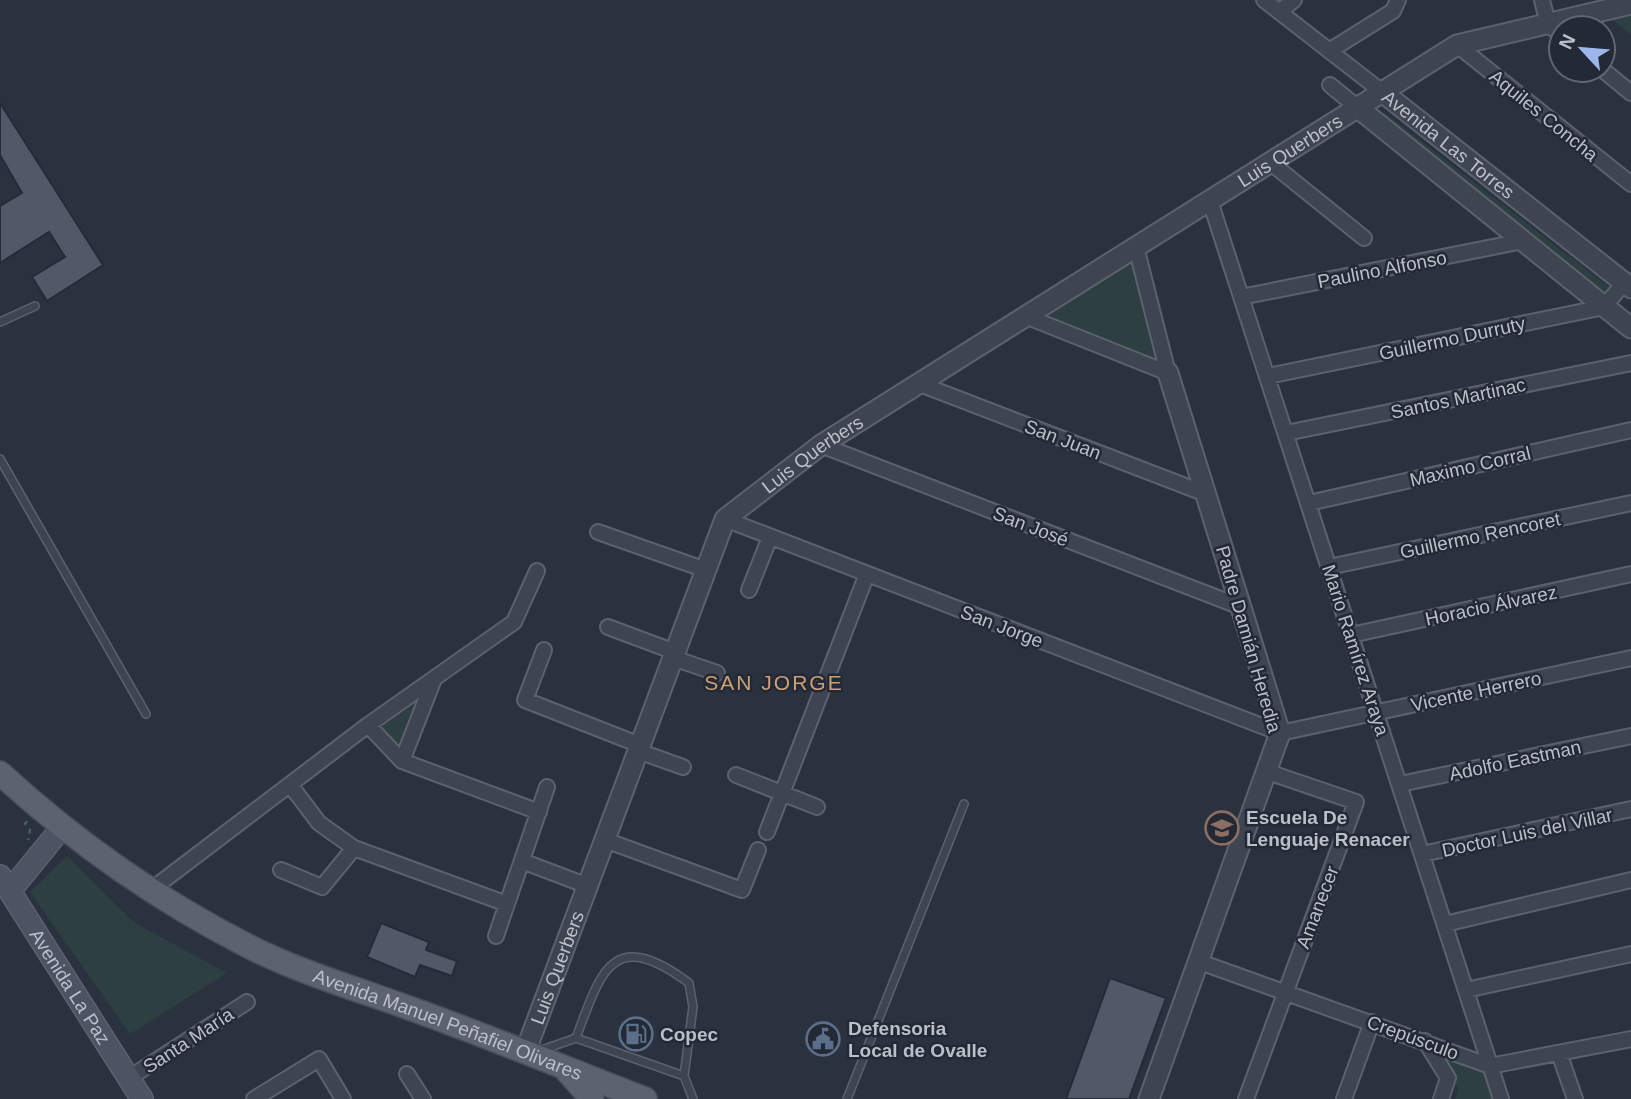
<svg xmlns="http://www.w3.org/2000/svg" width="1631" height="1099" font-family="Arial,sans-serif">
	<rect width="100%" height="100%" fill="#2a323f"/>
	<!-- green -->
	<path fill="#2d3f41" d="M1631,16V35L1611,19Z
		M1385,113L1609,287L1603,296L1377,118Z
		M1132,261L1158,361L1047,317Z
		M424,692L402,748L380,724Z
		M67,856L135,923L227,973L130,1034L30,892Z
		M1446,1056L1490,1075L1498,1099H1455L1458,1089Z"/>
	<!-- building -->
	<path fill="#515968" stroke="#252b37" stroke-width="2" d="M0,103L103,265L47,301L32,277L65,257L49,232L0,263V206L22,193L0,155Z
		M381,923L429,942L426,950L457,961L452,976L420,965L415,977L367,957Z
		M1110,978L1166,998L1129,1099H1066Z"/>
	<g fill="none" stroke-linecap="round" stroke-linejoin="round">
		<defs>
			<path id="service" d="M0,322L35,306
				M0,459L146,714
				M576,1038C601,971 612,926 689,983L693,1007L684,1076
				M539,1051L576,1038L684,1076L693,1099
				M847,1099L964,804"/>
			<path id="minor" d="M1264,0L1381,91
				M1542,0L1548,24L1561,35
				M1279,12L1294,0
				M1457,45L1631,184
				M1329,51L1393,11L1398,0
				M1603,70L1631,93
				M1330,85L1357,107
				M1271,163L1364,238
				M1210,201L1501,1099
				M1136,247L1168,373
				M1241,297L1523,241
				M1025,316L1168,373
				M1268,376L1604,307L1624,283
				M920,384L1206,494
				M1286,433L1631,363
				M821,445L1241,607
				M1309,503L1631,430
				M725,519L1280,733L1631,658
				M598,532L706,570
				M1329,567L1631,503
				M749,590L770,537
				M608,627L675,652
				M1351,635L1631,574
				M544,650L525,700L640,745
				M673,658L717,673
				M368,725L402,761L539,812
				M638,751L683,767
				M402,761L434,679
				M736,775L817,807
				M1400,784L1631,736
				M291,786L319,823L354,848L507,904
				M767,832L867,574
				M605,840L742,890L758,850
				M1422,854L1631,809
				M522,861L588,886
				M281,870L322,887L354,848
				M151,890L368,725L514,622L537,571
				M1445,924L1631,880
				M496,936L547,787
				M1200,962L1490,1066L1631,1039
				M1466,990L1631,954
				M1425,1041L1448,1078L1441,1099
				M1559,1053L1575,1099
				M407,1074L423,1099
				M129,1078L247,1002
				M254,1099L319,1059L343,1099
				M1246,1099L1356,802L1268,772
				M1344,1099L1372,1022"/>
			<g id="tertiary">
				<path id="s1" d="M1381,91L1631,288"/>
				<path d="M1357,107L1631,328"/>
				<path id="s2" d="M526,1050L725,519L821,445L1457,45L1631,4"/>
				<path d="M1149,1099L1280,733L1168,373"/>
			</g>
			<g id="secondary">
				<path id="s3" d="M0,876L142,1099"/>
				<path d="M10,891L63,826"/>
			</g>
			<g id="primary">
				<path id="s4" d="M0,773C74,841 158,900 248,946C299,972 357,989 412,1009C490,1037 567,1069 645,1099"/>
				<path d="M567,1071L592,1099"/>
			</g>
		</defs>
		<!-- service casing -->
		<use href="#service" stroke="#5c626d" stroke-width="10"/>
		<!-- minor casing -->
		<use href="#minor" stroke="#5c626d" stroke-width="18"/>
		<!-- tertiary casing -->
		<use href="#tertiary" stroke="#5c626d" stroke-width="23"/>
		<!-- secondary casing -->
		<use href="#secondary" stroke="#5c626d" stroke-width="24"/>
		<!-- primary casing -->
		<use href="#primary" stroke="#484d59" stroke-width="26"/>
		<!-- path -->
		<path stroke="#4c5b5f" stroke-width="2.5" stroke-dasharray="5 5" stroke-linecap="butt" d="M27,821L25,824L30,830L28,840"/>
		<!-- service -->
		<use href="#service" stroke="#3e4450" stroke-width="7"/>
		<!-- minor -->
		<use href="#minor" stroke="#3e4450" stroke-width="14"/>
		<!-- tertiary -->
		<use href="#tertiary" stroke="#3e4450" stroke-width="19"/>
		<!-- secondary -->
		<use href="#secondary" stroke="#4c5362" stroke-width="21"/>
		<!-- primary -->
		<use href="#primary" stroke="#5c636f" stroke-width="23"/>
	</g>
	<!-- icons -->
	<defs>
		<symbol id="school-ring" viewBox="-11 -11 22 22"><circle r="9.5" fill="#232935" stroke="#8d6e63" stroke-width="1.5"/><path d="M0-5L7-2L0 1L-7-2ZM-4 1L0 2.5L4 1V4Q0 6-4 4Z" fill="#8d6e63"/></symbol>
		<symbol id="fuel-ring" viewBox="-11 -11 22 22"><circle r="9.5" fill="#232935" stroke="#5c6f8a" stroke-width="1.5"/><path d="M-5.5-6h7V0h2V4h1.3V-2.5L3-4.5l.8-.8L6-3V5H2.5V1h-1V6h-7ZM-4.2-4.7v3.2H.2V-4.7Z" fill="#5c6f8a"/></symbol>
		<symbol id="civic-ring" viewBox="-11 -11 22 22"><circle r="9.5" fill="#232935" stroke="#5c6f8a" stroke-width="1.5"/><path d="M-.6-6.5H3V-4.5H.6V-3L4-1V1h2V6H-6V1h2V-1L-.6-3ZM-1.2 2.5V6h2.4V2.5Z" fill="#5c6f8a"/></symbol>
	</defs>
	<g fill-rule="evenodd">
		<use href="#school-ring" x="1203" y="809" width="38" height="38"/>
		<use href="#fuel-ring" x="617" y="1015" width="38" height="38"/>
		<use href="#civic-ring" x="804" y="1020" width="38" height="38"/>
	</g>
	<g text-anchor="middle" stroke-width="5" stroke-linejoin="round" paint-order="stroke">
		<!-- street labels -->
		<g font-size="19" fill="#bbbfca" stroke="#232935">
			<text transform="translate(1544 115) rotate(39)" y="7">Aquiles Concha</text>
			<text dy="7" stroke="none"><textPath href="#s1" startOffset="86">Avenida Las Torres</textPath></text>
			<text dy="7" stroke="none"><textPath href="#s2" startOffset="1242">Luis Querbers</textPath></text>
			<text transform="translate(1382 269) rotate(-11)" y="7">Paulino Alfonso</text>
			<text transform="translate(1452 338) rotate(-12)" y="7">Guillermo Durruty</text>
			<text transform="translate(1458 398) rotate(-12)" y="7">Santos Martinac</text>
			<text transform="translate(1063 439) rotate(21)" y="7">San Juan</text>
			<text dy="7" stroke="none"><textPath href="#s2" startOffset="676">Luis Querbers</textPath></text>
			<text transform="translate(1470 466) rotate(-13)" y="7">Maximo Corral</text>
			<text transform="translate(1031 526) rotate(21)" y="7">San José</text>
			<text transform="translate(1480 535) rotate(-12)" y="7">Guillermo Rencoret</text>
			<text transform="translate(1491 605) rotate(-12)" y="7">Horacio Álvarez</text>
			<text transform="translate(1002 626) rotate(21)" y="7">San Jorge</text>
			<text transform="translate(1249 639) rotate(74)" y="7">Padre Damián Heredia</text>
			<text transform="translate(1356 650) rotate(72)" y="7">Mario Ramírez Araya</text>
			<text transform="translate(1476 691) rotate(-12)" y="7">Vicente Herrero</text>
			<text transform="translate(1515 760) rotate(-12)" y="7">Adolfo Eastman</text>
			<text transform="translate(1527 832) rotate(-12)" y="7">Doctor Luis del Villar</text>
			<text transform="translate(1317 907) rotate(-69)" y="7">Amanecer</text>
			<text dy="7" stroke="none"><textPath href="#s2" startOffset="88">Luis Querbers</textPath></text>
			<text dy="7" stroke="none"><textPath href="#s3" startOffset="131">Avenida La Paz</textPath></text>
			<text dy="7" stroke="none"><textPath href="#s4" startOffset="518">Avenida Manuel Peñafiel Olivares</textPath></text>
			<text transform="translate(1413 1037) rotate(20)" y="7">Crepúsculo</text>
			<text transform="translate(188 1040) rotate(-33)" y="7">Santa María</text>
		</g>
		<!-- poi labels -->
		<g font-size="19" font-weight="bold" fill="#bbbfca" stroke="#232935" text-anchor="start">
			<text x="1246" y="824">Escuela De<tspan x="1246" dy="22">Lenguaje Renacer</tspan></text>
			<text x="848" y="1035">Defensoria<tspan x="848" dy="22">Local de Ovalle</tspan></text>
			<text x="660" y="1041">Copec</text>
		</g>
		<!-- neighbourhood labels -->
		<g font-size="21" letter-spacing="2" fill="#caa076" stroke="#232935">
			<text x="774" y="690">SAN JORGE</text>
		</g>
	</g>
	<!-- north arrow -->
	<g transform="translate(1582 49) rotate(296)"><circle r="33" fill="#232935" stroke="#606571" stroke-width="2"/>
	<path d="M0-5L12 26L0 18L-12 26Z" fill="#9db6ec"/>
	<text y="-10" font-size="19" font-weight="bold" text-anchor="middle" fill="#bbbfca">N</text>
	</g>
</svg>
